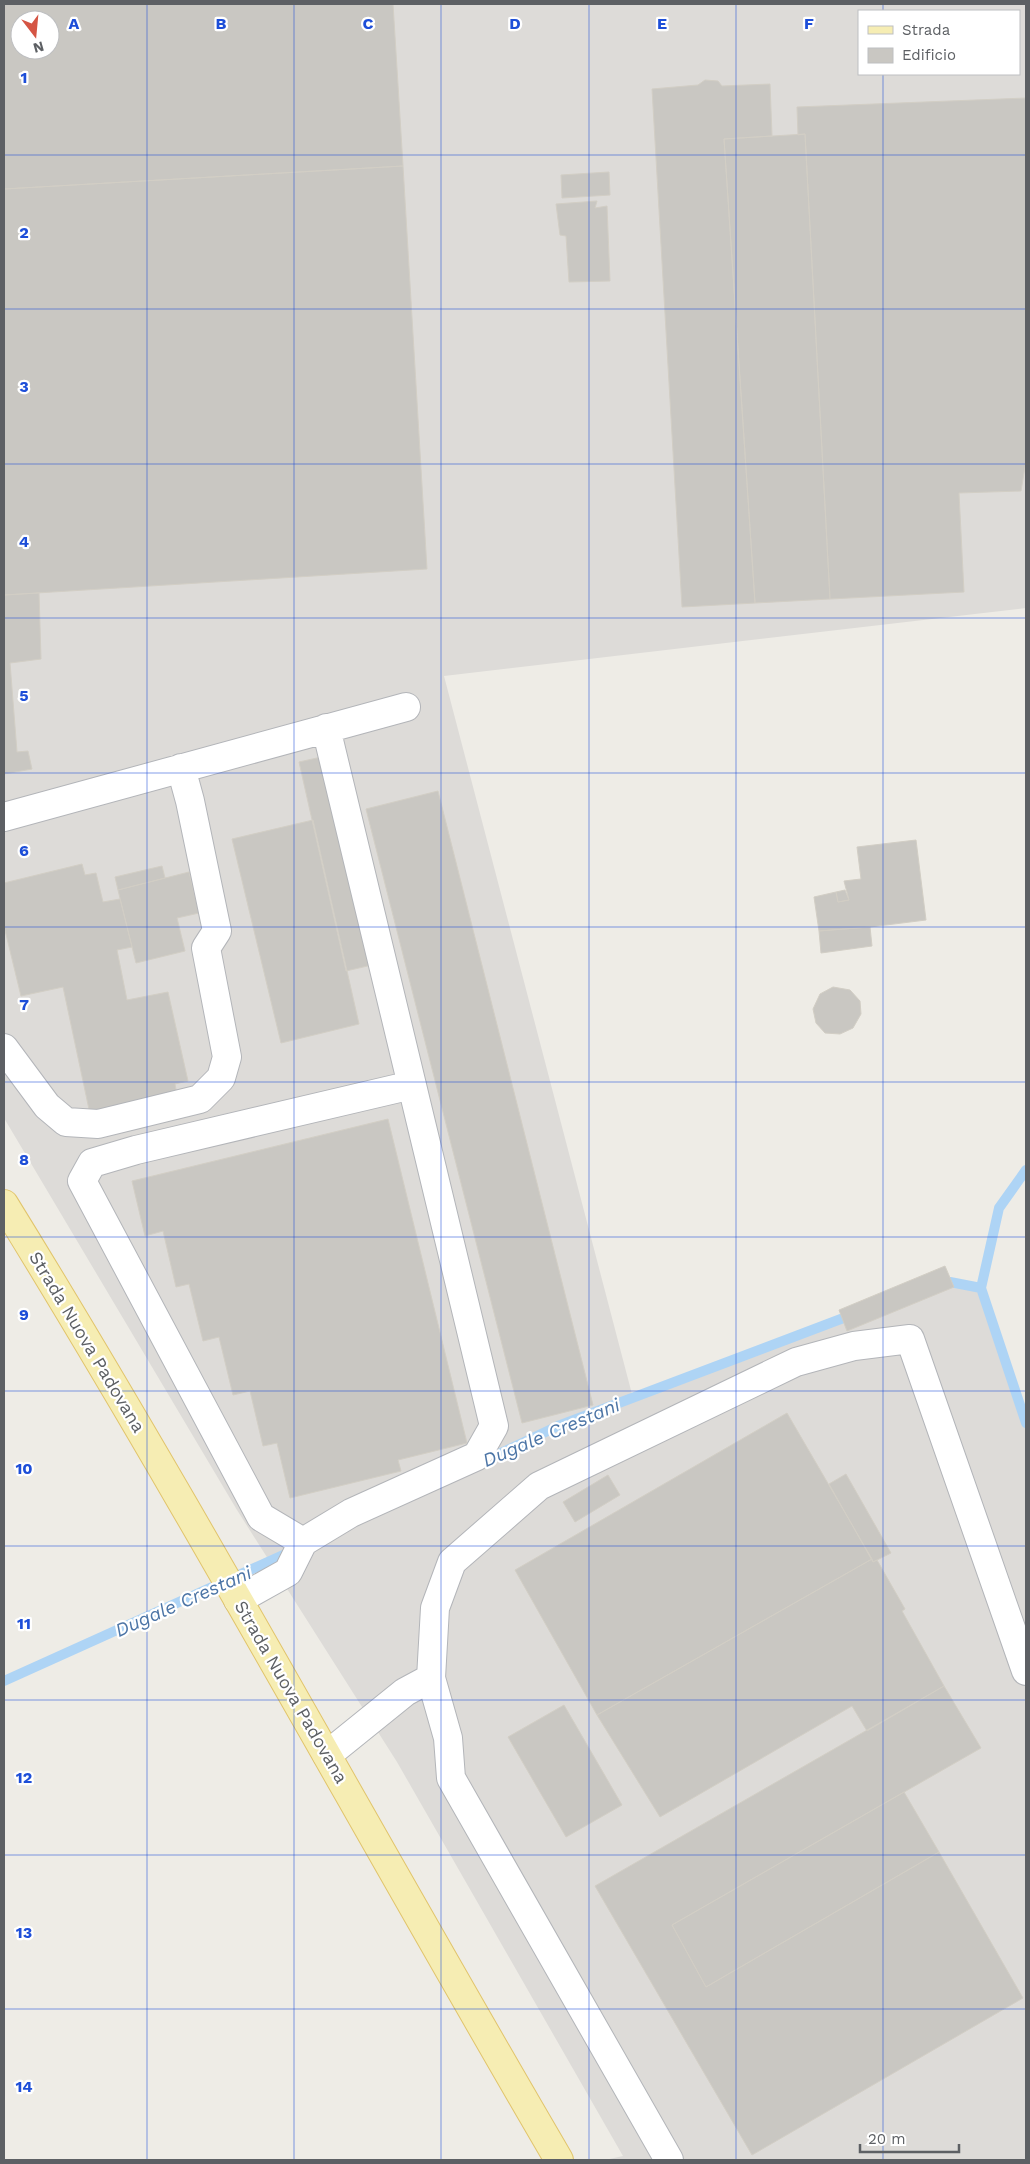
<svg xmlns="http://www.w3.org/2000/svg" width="1030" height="2164" font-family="'Work Sans',sans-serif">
	<rect width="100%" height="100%" fill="#eeece6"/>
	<!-- industrial -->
	<path fill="#dddbd8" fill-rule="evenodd" d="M4,4H1026V608L444,676L633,1398L873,1307L950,1282L981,1288L1026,1425V2160H605L623,2156L397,1762L237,1510L4,1118ZM859,11H1019V74H859ZM20,20H50V50H20Z"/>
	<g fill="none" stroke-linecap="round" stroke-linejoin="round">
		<!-- stream -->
		<path stroke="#aed4f5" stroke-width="10" d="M939,1286L950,1282L981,1288L1026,1423
			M981,1288L999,1208L1026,1170
			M482,1462L558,1426L854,1314
			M4,1681L292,1551"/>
	</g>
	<!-- building -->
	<path fill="#c9c7c2" stroke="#d2cec5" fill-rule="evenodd" d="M4,4H393L403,166L4,189ZM20,20H50V50H20Z
		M705,80L718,81L722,86L770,84L772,136L724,139L755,603L682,607L652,89L698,85Z
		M1026,98V461L1021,491L959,493L964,592L830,599L805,134L798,135L797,107Z
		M805,134L830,599L755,603L724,139Z
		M403,166L427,569L4,595V189Z
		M609,172L610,195L562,198L561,175Z
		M597,201L595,208L607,206L610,281L569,282L566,236L560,235L556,204Z
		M39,593L41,659L10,663L17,752L28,751L32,769L4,774V595Z
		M326,756L376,964L346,971L299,762Z
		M438,791L593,1405L522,1423L366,809Z
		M313,820L359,1024L281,1043L232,839Z
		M916,840L926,920L870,927L819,931L814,897L836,892L838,902L849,900L844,881L861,879L857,847Z
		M82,864L85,875L96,873L103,902L120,899L132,947L117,950L127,1000L168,992L188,1081L175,1084L177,1095L90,1114L63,987L21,996L4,926V883Z
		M162,866L165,878L118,890L115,877Z
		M189,872L199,913L177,918L185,951L136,963L118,890Z
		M845,890L849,900L838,902L836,892Z
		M870,927L872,946L821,953L819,931Z
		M833,987L850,990L860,1001L861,1014L853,1028L840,1034L825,1033L816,1023L813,1009L820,994Z
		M388,1119L467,1443L398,1460L401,1471L290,1498L277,1443L263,1446L250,1391L233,1395L219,1337L203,1341L189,1284L176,1287L163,1231L145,1236L132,1181Z
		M945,1266L954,1287L847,1331L839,1310Z
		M787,1413L872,1559L597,1715L515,1570Z
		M846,1474L891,1553L873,1562L829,1484Z
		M608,1475L620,1495L575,1522L563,1502Z
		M872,1559L873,1562L877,1560L905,1609L902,1611L944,1686L867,1731L852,1706L660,1817L597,1715Z
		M944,1686L981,1748L672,1925L706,1987L939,1852L1023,1998L752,2155L595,1886Z
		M564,1705L622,1805L566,1837L508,1737Z
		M904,1792L939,1852L706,1987L672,1925Z"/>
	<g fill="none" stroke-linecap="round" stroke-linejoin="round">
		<defs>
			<path id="minor" d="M4,817L406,707
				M4,1048L47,1106L66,1122L98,1124L200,1099L221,1078L227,1057L206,948L217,931L190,801L181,768
				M303,1542L261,1517L82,1181L92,1163L136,1150L412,1085
				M238,1600L288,1572L303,1542L351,1513L477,1456L494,1426L326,728
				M327,1755L405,1692L431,1678
				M669,2160L451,1778L448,1738L431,1678L435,1608L452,1562L539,1486L796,1362L854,1346L910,1339L1026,1671"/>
			<path id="major" d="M4,1204C198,1518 373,1843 559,2160"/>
		</defs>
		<!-- minor casing -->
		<use href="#minor" stroke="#b3b5b9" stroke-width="30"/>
		<!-- major casing -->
		<use href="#major" stroke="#e1c46b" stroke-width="30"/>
		<!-- minor -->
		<use href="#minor" stroke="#fff" stroke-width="28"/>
		<!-- major -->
		<use href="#major" stroke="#f6edb3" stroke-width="28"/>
	</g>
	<!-- grid -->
	<path fill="none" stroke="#1d4ed8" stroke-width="1" stroke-opacity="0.55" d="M147,4V2160M294,4V2160M441,4V2160M589,4V2160M736,4V2160M883,4V11M883,74V2160M4,155H1026M4,309H1026M4,464H1026M4,618H1026M4,773H1026M4,927H1026M4,1082H1026M4,1237H1026M4,1391H1026M4,1546H1026M4,1700H1026M4,1855H1026M4,2009H1026"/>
	<g text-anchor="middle" stroke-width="4.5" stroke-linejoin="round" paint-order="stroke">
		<!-- street labels -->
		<g font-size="18" fill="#5d6064" stroke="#fff">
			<text transform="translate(87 1342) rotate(59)" y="6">Strada Nuova Padovana</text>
			<text transform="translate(291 1692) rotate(60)" y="6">Strada Nuova Padovana</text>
		</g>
		<!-- water labels -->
		<g font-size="19" font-style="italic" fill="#4c75a6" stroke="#fff">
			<text transform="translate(551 1432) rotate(-23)" y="7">Dugale Crestani</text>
			<text transform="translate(183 1601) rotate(-24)" y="7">Dugale Crestani</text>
		</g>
	</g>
	<g font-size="16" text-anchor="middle" font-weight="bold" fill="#1d4ed8" stroke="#fff" stroke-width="4.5" stroke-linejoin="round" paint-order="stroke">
		<text x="74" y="29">A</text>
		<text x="221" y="29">B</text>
		<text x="368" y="29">C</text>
		<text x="515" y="29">D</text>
		<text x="662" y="29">E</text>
		<text x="809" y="29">F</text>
		<text x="24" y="83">1</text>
		<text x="24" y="238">2</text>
		<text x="24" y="392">3</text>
		<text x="24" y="547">4</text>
		<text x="24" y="701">5</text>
		<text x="24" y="856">6</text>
		<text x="24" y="1010">7</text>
		<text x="24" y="1165">8</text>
		<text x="24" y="1320">9</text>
		<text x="24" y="1474">10</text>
		<text x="24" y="1629">11</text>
		<text x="24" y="1783">12</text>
		<text x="24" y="1938">13</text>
		<text x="24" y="2092">14</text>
	</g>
	<!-- border -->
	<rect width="1030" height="2164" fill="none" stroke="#5d6064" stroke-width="10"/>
	<!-- legend -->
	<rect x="858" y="10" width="162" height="65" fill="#ffffff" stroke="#bebfc1"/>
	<rect x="868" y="26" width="25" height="8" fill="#f6edb3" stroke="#bebfc1"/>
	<text x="902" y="35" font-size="15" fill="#5d6064">Strada</text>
	<rect x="868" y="48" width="25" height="15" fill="#c9c7c2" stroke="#bebfc1"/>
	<text x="902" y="60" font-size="15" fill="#5d6064">Edificio</text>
	<!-- north arrow -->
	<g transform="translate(35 35) rotate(164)"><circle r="24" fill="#ffffff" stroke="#bebfc1"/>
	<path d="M0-4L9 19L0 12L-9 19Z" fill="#d55544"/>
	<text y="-8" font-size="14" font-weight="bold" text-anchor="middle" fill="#5d6064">N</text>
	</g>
	<!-- scale -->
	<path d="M860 2144v8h99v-8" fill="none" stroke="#5d6064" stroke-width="2.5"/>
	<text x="868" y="2144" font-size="15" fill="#5d6064" stroke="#ffffff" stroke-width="4" paint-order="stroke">20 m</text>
</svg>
